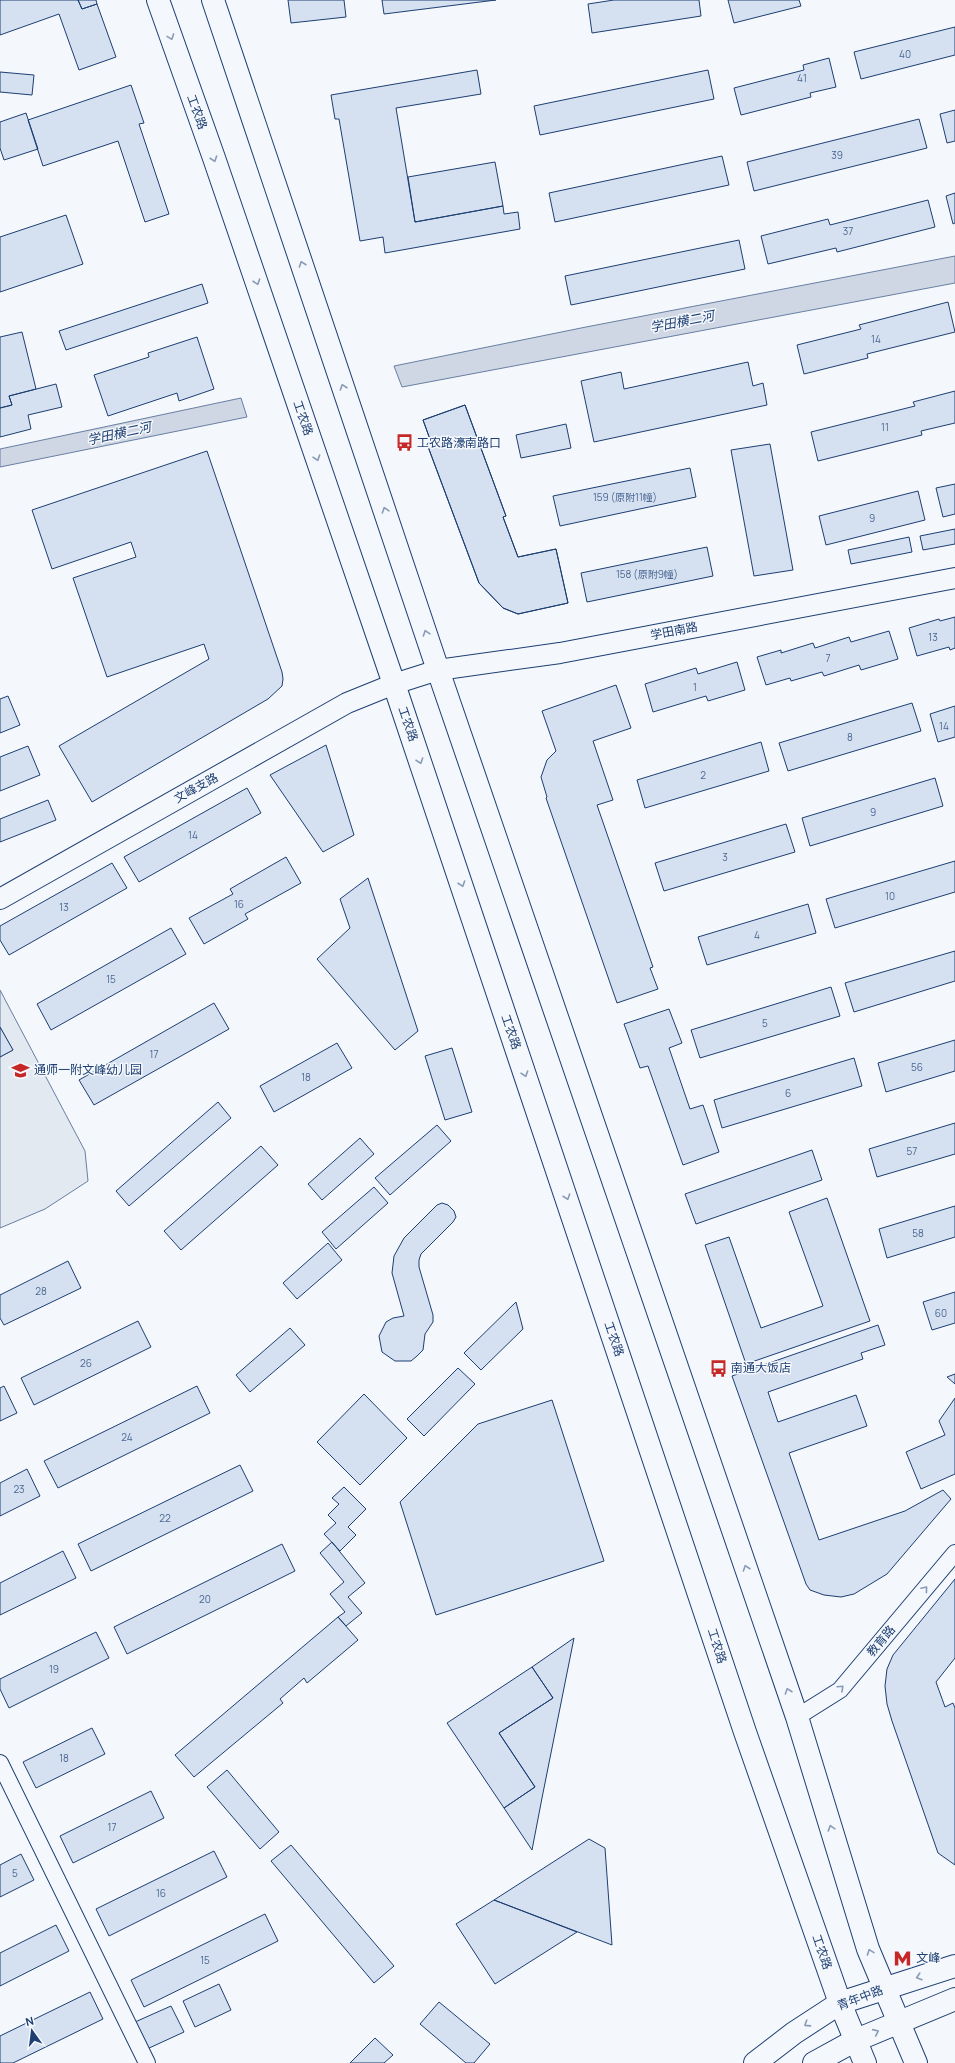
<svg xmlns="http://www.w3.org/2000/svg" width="955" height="2063" font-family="Manrope,'Noto Sans SC',sans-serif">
	<rect width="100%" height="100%" fill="#f4f7fb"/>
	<!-- green -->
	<path fill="#e3e9f0" stroke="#687fa3" d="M0,990L85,1151L88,1181L45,1209L0,1228V1057L13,1050L0,1027Z"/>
	<!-- water -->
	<path fill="#cfd7e4" stroke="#687fa3" d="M955,256V283L402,387L394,366L586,327Z
		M241,398L247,417L0,467V449Z"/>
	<!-- building -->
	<path fill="#d5e0f0" stroke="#1d3f73" d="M0,0H78L82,9L97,4L116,57L79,70L59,14L0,35Z
		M78,0H96L97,4L82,9Z
		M288,0H344L346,17L291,23Z
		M382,0H496L384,14Z
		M614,0H699L701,16L592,33L588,4Z
		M728,0H799L801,6L734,23Z
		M955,27V55L861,79L854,52Z
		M829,58L836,87L810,93L811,97L741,115L734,88L804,70L803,65Z
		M477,70L481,94L396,108L415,222L503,206L504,214L518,212L520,229L385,253L383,237L360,241L339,119H335L331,95Z
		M708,70L714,99L540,135L534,106Z
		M0,72L34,75L32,95L0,92Z
		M131,85L144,123L139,124L169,214L145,222L118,141L43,166L28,120Z
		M955,110V141L947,143L940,114Z
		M26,113L38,149L4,160L0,148V122Z
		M919,119L927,148L754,191L747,162Z
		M722,156L729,185L555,222L549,193Z
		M495,162L503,206L415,222L408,177Z
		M955,193V223L953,224L946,196Z
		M928,200L935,227L837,252L836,248L768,264L761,236L828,219L830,225Z
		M66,215L83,264L0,292V237Z
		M739,240L745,269L571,305L565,276Z
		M202,284L208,303L66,350L59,331Z
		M948,302L955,332L867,354L868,358L804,374L797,345L861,329L859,325Z
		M22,332L36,389L9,396L12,405L0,408V337Z
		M197,337L214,389L179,401L177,393L108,416L94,375L149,357L148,353Z
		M748,362L753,386L763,383L767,405L594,442L581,381L621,372L624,389Z
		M56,384L62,407L28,415L31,429L0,437V408L12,405L9,396Z
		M955,391V423L921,431L922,435L818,461L811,432L915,406L913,402Z
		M465,405L506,516L503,517L518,557L556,549L568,603L518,614L503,608L479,583L427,444L431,442L423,420Z
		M465,405L506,516L503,517L518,557L556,549L568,603L518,614L503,608L479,583L427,444L431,442L423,420Z
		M566,424L571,448L521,458L516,435Z
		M770,444L793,570L754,576L731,450Z
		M207,451L282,672L283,679L282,686L268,699L92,802L59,746L209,659L204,644L107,677L73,578L136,557L131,542L52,569L32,510Z
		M690,468L696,497L560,526L553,496Z
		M955,484V514L943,517L936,488Z
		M918,491L925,520L826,545L819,516Z
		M955,529V544L923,550L920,536Z
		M909,537L912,552L851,564L848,550Z
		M707,547L713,576L587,602L581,573Z
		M955,617V648L950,650L949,647L917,656L909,628L939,619L940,621Z
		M889,631L898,659L861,670L859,665L824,676L822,672L791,681L790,678L766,685L757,657L781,650V653L813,643L815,648L849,637L851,642Z
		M737,662L745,690L708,701L706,696L653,712L645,684L696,668L698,674Z
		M616,685L631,728L593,741L613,800L597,805L653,967L650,968L658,989L617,1003L546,798L547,797L541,777L547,760L556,751L542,711Z
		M8,696L20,725L0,733V699Z
		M912,703L921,731L788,771L779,743Z
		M955,706V737L938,742L930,714Z
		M761,742L769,771L645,808L637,780Z
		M326,745L354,835L323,852L270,775Z
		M28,746L40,775L0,791V757Z
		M935,778L943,806L810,846L802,818Z
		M247,788L261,813L139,882L124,857Z
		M48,800L56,820L0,842V819Z
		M786,824L795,852L664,891L655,863Z
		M286,857L301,883L245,914L248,919L204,944L189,918L233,894L230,889Z
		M955,861V892L835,928L826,899Z
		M112,863L127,888L9,955L0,940V926Z
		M368,878L418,1031L395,1050L317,959L350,928L340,899Z
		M808,904L816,933L707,965L698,937Z
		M171,928L186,954L51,1030L37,1004Z
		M955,951V981L854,1012L845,983Z
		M831,987L840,1016L700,1058L691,1030Z
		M214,1003L229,1029L94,1105L79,1080Z
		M669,1009L682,1043L669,1048L690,1109L703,1105L719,1152L683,1165L648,1066L640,1068L624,1024Z
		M0,1027L13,1050L0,1057Z
		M955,1040V1071L886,1092L878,1063Z
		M337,1043L352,1068L274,1112L260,1086Z
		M452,1048L472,1112L445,1120L425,1056Z
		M854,1058L862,1086L722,1128L714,1100Z
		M218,1102L231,1118L129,1206L116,1191Z
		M955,1123V1154L877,1177L869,1149Z
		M437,1125L451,1141L390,1195L375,1178Z
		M360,1138L374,1154L322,1200L308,1184Z
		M261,1146L278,1165L181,1250L164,1231Z
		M812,1150L822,1180L696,1224L685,1194Z
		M374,1187L388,1203L336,1249L322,1232Z
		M827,1198L870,1321L746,1364L705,1245L729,1237L761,1328L823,1306L789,1212Z
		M442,1203L448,1205L454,1211L456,1217L453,1222L421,1254L419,1260V1267L433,1315V1322L425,1334L423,1350L417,1356L411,1361H395L382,1352L379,1336L386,1322L393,1318L404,1316L392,1273L394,1256L404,1238L437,1205Z
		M955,1206V1237L887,1258L879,1229Z
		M328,1243L342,1260L297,1299L283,1283Z
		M68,1261L81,1288L4,1325L0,1318V1295Z
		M955,1292V1323L932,1330L923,1302Z
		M516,1302L523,1329L481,1370L464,1353Z
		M138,1321L151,1347L34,1405L21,1378Z
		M878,1325L885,1345L861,1353L863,1359L768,1392L778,1422L856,1395L867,1426L789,1453L819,1540L905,1511L943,1490L951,1499L887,1574L854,1594L841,1597L824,1595L810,1590L806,1584L732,1376Z
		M290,1328L305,1345L250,1392L236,1375Z
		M458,1368L475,1384L424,1436L407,1419Z
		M955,1374V1384L947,1377Z
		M4,1386L17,1413L0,1421V1388Z
		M197,1386L210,1413L58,1488L44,1461Z
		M364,1394L407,1438L360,1485L317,1442Z
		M955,1398V1474L921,1489L906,1452L945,1435L939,1421Z
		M552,1400L604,1561L436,1615L400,1502L478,1424Z
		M240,1465L253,1491L91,1571L78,1544Z
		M27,1469L40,1496L0,1516V1483Z
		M344,1487L366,1509L348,1527L356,1535L340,1551L324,1534L336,1523L328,1515L339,1504L332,1498Z
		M332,1542L365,1583L348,1597L362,1613L346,1626L338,1617L345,1612L330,1594L344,1582L320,1553Z
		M282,1544L295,1571L127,1654L114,1627Z
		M63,1551L76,1578L0,1615V1583Z
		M955,1579V1658L936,1682L945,1707L953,1703L955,1708V1865L938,1853L892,1721L887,1704L885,1686L887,1669L893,1655Z
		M338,1617L358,1640L307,1683L304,1678L280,1699L283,1703L194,1777L175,1755Z
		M96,1632L109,1658L9,1708L0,1689V1679Z
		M574,1638L542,1798L532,1850L504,1808L535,1787L499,1733L553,1698L532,1667Z
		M532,1667L553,1698L499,1733L535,1787L504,1808L447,1723Z
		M92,1728L105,1754L36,1788L23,1762Z
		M227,1770L279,1832L260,1849L207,1787Z
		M151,1791L164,1818L73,1863L60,1836Z
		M589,1839L605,1848L612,1945L494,1900Z
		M291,1845L394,1966L374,1983L271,1861Z
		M214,1851L227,1877L109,1936L96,1909Z
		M21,1854L34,1880L0,1897V1865Z
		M494,1900L577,1932L495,1984L456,1924Z
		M265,1914L278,1941L144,2007L131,1980Z
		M56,1925L69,1951L0,1986V1953Z
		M219,1984L231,2010L195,2027L183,2001Z
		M90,1992L103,2019L13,2063H0V2036Z
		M439,2002L490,2044L474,2063H466L420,2024Z
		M171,2006L184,2032L147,2049L135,2022Z
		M375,2038L393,2055L384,2063H350Z"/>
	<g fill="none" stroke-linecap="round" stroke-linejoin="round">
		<defs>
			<path id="minor" d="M797,1717L840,1690L955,1553
				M0,1763L147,2063"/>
			<path id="tertiary" d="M0,899L347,703L394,684L438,670L560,653L955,578"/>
			<path id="secondary" d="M755,2063L794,2033L840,2003L955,1966
				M814,2063L854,2041L955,1999"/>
			<path id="primary" d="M158,0L214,158L394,684L745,1732L840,2003L865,2063
				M213,0L438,670L797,1717L868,1949L916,2063"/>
		</defs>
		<!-- minor casing -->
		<use href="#minor" stroke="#1d3f73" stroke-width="18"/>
		<!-- tertiary casing -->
		<use href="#tertiary" stroke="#1d3f73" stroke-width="22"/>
		<!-- secondary casing -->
		<use href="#secondary" stroke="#1d3f73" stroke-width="24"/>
		<!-- primary casing -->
		<use href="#primary" stroke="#1d3f73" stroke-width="24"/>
		<!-- minor -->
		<use href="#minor" stroke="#f4f7fb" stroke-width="16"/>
		<!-- tertiary -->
		<use href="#tertiary" stroke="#f4f7fb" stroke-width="20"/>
		<!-- secondary -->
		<use href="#secondary" stroke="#f4f7fb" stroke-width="22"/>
		<!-- primary -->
		<use href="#primary" stroke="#f4f7fb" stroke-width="22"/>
	</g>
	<!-- one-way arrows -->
	<defs><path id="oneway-chevron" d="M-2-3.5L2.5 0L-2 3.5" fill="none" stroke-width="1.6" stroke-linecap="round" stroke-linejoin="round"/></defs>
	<g stroke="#889bb7">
		<use href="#oneway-chevron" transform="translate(171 37) rotate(70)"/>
		<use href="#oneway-chevron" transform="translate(214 159) rotate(71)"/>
		<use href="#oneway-chevron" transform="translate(302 264) rotate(-109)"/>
		<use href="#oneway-chevron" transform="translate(257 282) rotate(71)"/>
		<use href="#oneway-chevron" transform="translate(343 387) rotate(-109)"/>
		<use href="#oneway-chevron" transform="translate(317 458) rotate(71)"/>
		<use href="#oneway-chevron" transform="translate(385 510) rotate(-108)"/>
		<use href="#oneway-chevron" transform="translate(426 633) rotate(-108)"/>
		<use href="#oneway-chevron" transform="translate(420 761) rotate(71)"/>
		<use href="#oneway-chevron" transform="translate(462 884) rotate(71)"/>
		<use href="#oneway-chevron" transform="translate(525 1074) rotate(71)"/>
		<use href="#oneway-chevron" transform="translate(567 1197) rotate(71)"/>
		<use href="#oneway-chevron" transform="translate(746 1568) rotate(-109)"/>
		<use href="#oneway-chevron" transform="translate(925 1589) rotate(-50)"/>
		<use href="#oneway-chevron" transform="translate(841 1688) rotate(-43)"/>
		<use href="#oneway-chevron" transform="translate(788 1691) rotate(-109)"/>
		<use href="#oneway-chevron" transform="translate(831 1828) rotate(-107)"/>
		<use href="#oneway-chevron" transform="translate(870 1952) rotate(-110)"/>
		<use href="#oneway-chevron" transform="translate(919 1977) rotate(162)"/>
		<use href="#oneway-chevron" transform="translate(807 2024) rotate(147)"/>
		<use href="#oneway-chevron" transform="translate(876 2032) rotate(-24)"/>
	</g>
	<!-- icons -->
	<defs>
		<symbol id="bus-bare" viewBox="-9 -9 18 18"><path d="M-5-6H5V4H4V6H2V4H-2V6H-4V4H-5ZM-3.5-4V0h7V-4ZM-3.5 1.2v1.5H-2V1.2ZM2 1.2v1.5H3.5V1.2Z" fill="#c62828" stroke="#f4f7fb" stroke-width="2.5" paint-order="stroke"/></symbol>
		<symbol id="school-bare" viewBox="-9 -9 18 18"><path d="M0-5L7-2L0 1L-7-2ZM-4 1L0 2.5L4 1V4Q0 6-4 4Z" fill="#c62828" stroke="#f4f7fb" stroke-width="2.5" paint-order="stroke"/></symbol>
		<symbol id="metro-bare" viewBox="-9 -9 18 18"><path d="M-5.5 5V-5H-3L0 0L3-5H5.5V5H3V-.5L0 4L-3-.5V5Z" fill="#c62828" stroke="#f4f7fb" stroke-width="2.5" paint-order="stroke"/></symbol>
	</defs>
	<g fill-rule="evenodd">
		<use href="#bus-bare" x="392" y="430" width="25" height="25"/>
		<use href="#school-bare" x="8" y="1058" width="25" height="25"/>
		<use href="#bus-bare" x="706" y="1356" width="25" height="25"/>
		<use href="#metro-bare" x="890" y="1946" width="25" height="25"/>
	</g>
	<g text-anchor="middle" stroke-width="3" stroke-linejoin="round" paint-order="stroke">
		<!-- number labels -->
		<g font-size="10" fill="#4b6792">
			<text x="905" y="58">40</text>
			<text x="802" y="82">41</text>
			<text x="837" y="159">39</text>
			<text x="848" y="235">37</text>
			<text x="876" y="343">14</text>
			<text x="885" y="431">11</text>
			<text x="625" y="501">159 (原附11幢)</text>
			<text x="872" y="522">9</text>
			<text x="647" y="578">158 (原附9幢)</text>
			<text x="933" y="641">13</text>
			<text x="828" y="662">7</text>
			<text x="695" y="691">1</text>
			<text x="944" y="730">14</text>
			<text x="850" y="741">8</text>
			<text x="703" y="779">2</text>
			<text x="873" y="816">9</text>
			<text x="193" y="839">14</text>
			<text x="725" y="861">3</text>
			<text x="890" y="900">10</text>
			<text x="239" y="908">16</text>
			<text x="64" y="911">13</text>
			<text x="757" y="939">4</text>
			<text x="111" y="983">15</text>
			<text x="765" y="1027">5</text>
			<text x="154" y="1058">17</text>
			<text x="917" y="1071">56</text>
			<text x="306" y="1081">18</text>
			<text x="788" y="1097">6</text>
			<text x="912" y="1155">57</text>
			<text x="918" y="1237">58</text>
			<text x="41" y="1295">28</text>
			<text x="941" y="1317">60</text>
			<text x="86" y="1367">26</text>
			<text x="127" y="1441">24</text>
			<text x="19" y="1493">23</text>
			<text x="165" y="1522">22</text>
			<text x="205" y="1603">20</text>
			<text x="54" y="1673">19</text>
			<text x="64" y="1762">18</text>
			<text x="112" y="1831">17</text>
			<text x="15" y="1877">5</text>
			<text x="161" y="1897">16</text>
			<text x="205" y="1964">15</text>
		</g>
		<!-- street labels -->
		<g font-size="12" fill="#1d3f73" stroke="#f4f7fb">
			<text transform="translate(197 112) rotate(70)" y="4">工农路</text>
			<text transform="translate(303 418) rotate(71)" y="4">工农路</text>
			<text transform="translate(674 631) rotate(-11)" y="4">学田南路</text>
			<text transform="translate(408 724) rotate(71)" y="4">工农路</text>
			<text transform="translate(196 788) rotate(-29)" y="4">文峰支路</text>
			<text transform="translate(511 1032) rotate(71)" y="4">工农路</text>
			<text transform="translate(614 1339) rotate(71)" y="4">工农路</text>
			<text transform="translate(881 1641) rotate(-50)" y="4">教育路</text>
			<text transform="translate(717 1646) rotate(72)" y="4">工农路</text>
			<text transform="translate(822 1952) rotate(71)" y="4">工农路</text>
			<text transform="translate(860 1998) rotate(-21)" y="4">青年中路</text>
		</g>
		<!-- poi labels -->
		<g font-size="12" fill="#1d3f73" stroke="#f4f7fb" text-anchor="start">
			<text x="417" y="447">工农路濠南路口</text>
			<text x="34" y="1074">通师一附文峰幼儿园</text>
			<text x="731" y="1372">南通大饭店</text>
			<text x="916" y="1962">文峰</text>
		</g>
		<!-- water labels -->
		<g font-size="13" font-style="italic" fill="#1d3f73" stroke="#f4f7fb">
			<text transform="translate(682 321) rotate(-11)" y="5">学田横二河</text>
			<text transform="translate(119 433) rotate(-12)" y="5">学田横二河</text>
		</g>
	</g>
	<!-- north arrow -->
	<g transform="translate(32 2031) rotate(346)" stroke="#f4f7fb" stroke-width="3" paint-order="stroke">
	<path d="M0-3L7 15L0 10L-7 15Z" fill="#1d3f73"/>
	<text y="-6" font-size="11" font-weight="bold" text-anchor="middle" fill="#1d3f73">N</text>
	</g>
</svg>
